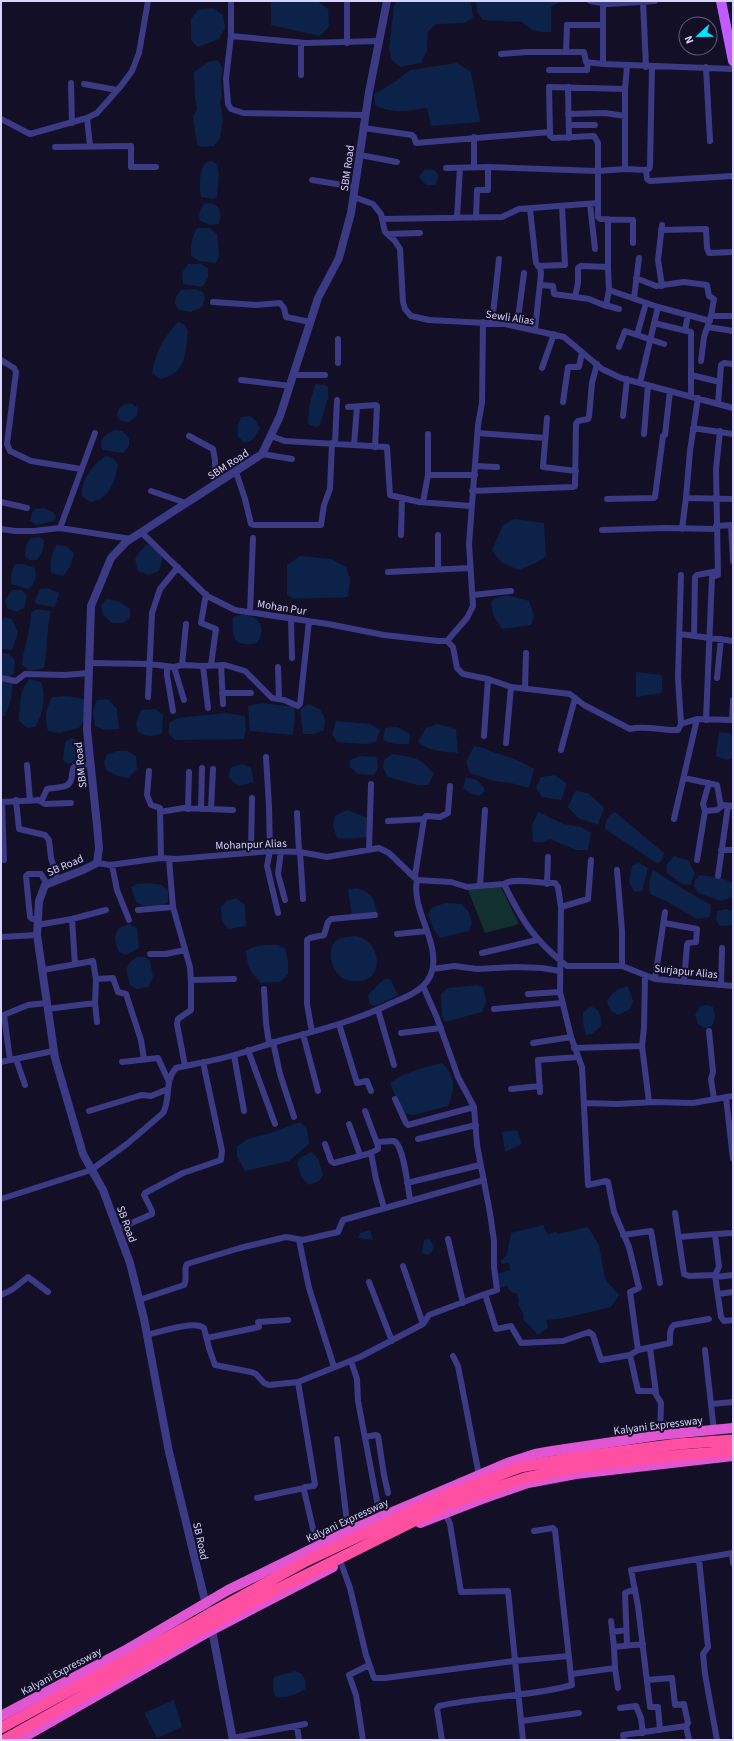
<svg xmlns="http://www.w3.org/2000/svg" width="734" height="1741" font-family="'Source Sans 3',sans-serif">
	<rect width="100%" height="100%" fill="#130f26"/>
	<!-- green -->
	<path fill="#12302f" d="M501,887L519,924L485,933L468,890Z"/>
	<!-- water -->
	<path fill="#0c2248" d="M271,1H317L328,9L329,26L320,36L271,25Z
		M397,1H471L473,17L465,23L436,24L428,31L427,50L421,63L400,67L392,60L389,49L394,6Z
		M476,1H573L558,3L551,7V32C537,33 532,31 522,22L483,20L477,12Z
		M213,8L223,15L225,28L219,39L198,47L191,40V19L198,10Z
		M218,60L223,69L221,81L222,97L220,102L223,121L220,138L214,146L201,147L197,144L193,117L197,109L195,98L194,72L208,62Z
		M457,63L471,72L480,122L431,126L427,108C409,111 391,114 375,105L374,94L396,81L410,70Z
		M211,161L217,164L219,174L217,197L213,199L201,197C199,185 199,174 205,163Z
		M425,169L434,170L439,175L435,185H426L419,177Z
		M206,203C221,203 222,212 219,224L211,225L200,221C198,213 200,208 206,203Z
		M197,228H209L217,234L219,256L216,263L199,261L191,256C190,245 192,237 197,228Z
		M188,264H201L208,268V278L202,287L183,284L182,273Z
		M195,289L203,292L205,298L202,307L191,312L179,310L175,304L176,296L181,290Z
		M178,322L184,324L188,331C185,354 187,373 160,379L152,373C156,351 163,338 178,322Z
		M315,384L325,385L328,387V398L320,425L316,427L308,424L309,407Z
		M131,403L138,408L137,416L129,422L121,421L117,416C118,407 122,405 131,403Z
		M250,416L256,421L260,429L252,440L244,443L238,436V425L241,417Z
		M115,430L122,431L129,438V446L123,453L103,450C97,439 106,434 115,430Z
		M106,456L113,458L118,465C115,481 109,500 90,502L82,496C80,481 94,463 106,456Z
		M44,508L53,512L56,517L54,521L37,525L30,521L32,513L35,509Z
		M514,519L544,523L546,556L536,563L518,570L501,562L492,550L503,525Z
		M39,537L44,540L43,550L37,560H30L25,556L26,545L31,538Z
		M56,545L66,546L74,553L70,567L63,576L51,573C49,562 52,555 56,545Z
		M146,545L155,546L163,556L159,571L149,575L138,571L135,559L139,552Z
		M300,556L331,559L346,567L350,579L348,597L294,599L287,595V565Z
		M15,564H23L35,568C37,577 35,584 28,589L11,584V574Z
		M47,588L59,593L55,607L36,604L35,600L40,589Z
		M12,590H22L27,596L24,608L16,612L7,608L5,600Z
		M508,595L529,601L534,616L531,625L502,629L493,615L491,602L495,598Z
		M106,599L118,601L130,609V618L123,623H112L103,615L101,606Z
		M37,609L51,611C46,630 48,649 44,668L30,671L22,665C23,647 31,631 31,613Z
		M246,613C261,620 266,628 257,643C233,648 231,637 233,617Z
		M4,617L12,619L18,633L12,650L2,649L1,624Z
		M1,653L10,654L15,661L14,673L9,677L1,676Z
		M636,672L662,675V693L636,697Z
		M1,678L13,682L11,699L5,716H1Z
		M30,679L41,682C47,696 43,714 35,727L27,728L19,721C20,706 19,689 30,679Z
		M68,696L84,699L85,718L79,728L59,733L48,731C44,717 46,710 52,697Z
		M108,699L117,709L119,729L105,730L95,726L93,712L97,700Z
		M263,703L294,707L295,715L293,735L250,731L248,706Z
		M308,704L320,709L325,719L324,730L314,734H303L300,710Z
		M155,709L163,715L162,733C152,737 147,737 138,732L136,723L141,710Z
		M226,713L245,716L246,730L244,739L175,740L169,734V723L178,718Z
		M336,721L370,724L380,730L376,742L365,744L337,742L332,734Z
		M437,724L456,729L458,753C443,752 429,751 418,742L426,728Z
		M397,727L410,734L409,744C400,744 390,745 383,739L385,728Z
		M719,732L729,733L733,737V758L727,760L716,756Z
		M71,738C83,742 85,744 87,756L68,764L63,760L65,742Z
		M474,746C483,747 488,750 496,753C512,758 519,760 534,769L529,788L511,783L494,781L470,773L466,762Z
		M117,751H127L136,756L137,769L128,778L118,776L106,770L104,762L107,755Z
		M392,754C413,757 421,757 434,774L428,785H417L388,777L383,768L384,760Z
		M360,756L376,757C379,765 379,769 374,775L358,774L350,767V760Z
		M242,764L251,768L254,782L239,786L233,782L229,777L230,768Z
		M555,775L567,784L561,800L542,797L536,788L541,777Z
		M466,778C476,778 482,782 485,791L479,796L470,793L463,788Z
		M575,791L588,793L604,808L598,825L578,818L568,807Z
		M347,810L368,818L373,826L367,837L350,839L337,838L333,826L335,816Z
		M538,812L564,824L581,827L591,833L588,850H576L550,839L543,842H533L532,825Z
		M615,812L664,853L662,859L658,864L605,829C605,820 608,816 615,812Z
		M674,856L689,861L695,874L690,885L682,884L667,873L666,865Z
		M639,863L648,868L642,891L634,892L629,882L632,866Z
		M653,870L685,890L711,905L710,917L697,919L666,901L650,894L649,882Z
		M700,875L721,878L733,883L732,897L721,901L698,893L694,886L695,880Z
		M148,883L162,885L168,891V902C156,908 148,909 136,902L131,887L137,884Z
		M356,888C373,893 375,898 377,914L369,919L352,917L348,890Z
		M236,898L245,905L246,926L228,929L222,921L221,907L227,901Z
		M445,903L462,904L469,912L472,924L468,931L440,938L434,930L428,915L431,908Z
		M726,909L733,911V925L720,926L716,920L717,911Z
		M129,924L137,928L139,948L126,955L119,952C115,943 113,936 119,928Z
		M355,936C385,940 386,990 347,980C333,977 324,950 337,940C341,937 349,937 355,936Z
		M265,945H278L285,949L288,962V974L280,982L261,983C250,972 247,966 246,951L253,947Z
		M137,957H145L150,961L153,977L148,987L137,989L130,985C126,971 123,966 137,957Z
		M384,979H390L398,995L375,1006L370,1004L368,995Z
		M477,985L483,987L486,1001L482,1012L445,1022L442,1016L441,994L448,988Z
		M628,986L633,1001L630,1009L618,1015L611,1011L607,1002C612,992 617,989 628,986Z
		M707,1005L713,1007L715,1017L712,1026L705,1028L698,1024L695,1015L700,1006Z
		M590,1006C601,1010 601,1016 601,1026L592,1034L586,1035L583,1023V1013Z
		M442,1063C456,1076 455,1089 448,1106L414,1115L402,1113L390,1083C400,1074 428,1066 442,1063Z
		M300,1122L307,1129L309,1144L289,1161L245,1171L237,1157V1146L250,1138L268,1134Z
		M517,1130L522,1144L505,1152L502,1132Z
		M312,1152L318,1159L323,1175L319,1181L309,1185L302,1178L297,1164L300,1158Z
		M543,1225L548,1235L556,1231L557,1234L588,1227L599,1245L605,1279L619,1295L611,1307L565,1318L546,1320L548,1328L537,1335C535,1329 527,1325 523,1319L524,1316L518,1303L519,1301L517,1294L511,1292L507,1286L499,1288L496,1274L510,1270L509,1263L501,1264V1261L507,1255L511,1233Z
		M370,1230L373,1240L358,1238L360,1233Z
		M429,1239L434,1246L432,1252L427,1255L422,1253L424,1240Z
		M295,1671L302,1674L306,1682L305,1689C295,1695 286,1699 275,1696L273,1685L274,1677Z
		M174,1700L182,1727L157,1738L144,1713Z"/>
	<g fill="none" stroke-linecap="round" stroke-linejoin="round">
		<!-- minor -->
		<path stroke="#3d3a85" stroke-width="6" d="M231,1V36L226,79L228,104L231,109L243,113L365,115
			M347,1V43
			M590,1L608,4L655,1
			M603,1V64
			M643,1L646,67
			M231,36L306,43L379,41
			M566,52L567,25H603
			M501,54L526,52H584L586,62L603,64L733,69
			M706,67L710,141
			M549,70H587L588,62
			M301,75V43
			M71,83L72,123
			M84,84L117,90
			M568,87L569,138
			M568,114L605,113L625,116
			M87,118L90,146
			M1,119L30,134L87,118L97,113L121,86L132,71L139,53L148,1
			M569,125H595
			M364,128L412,135L414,137L416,143L550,132V136L553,138L594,136L598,143V203L519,209L502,217L382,219
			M550,132L549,87L625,89
			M474,137V168
			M55,147L131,146V167H156
			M360,155L397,162
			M446,168L488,167L597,171L625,169V89L627,66
			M625,169L646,170L647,179L650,181L733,176
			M646,170L649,169L650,166L652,67
			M312,180L355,187
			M354,197L373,204L381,214L385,232L395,241L400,249L403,302L405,309L411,316L429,320L505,324L564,337L602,369L621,378L733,408
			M598,203V217L600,219L633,220V243
			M590,204L595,249
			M530,209L536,263L540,267L541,274L535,330
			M457,217L460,168
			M476,218L477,190H488V167
			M608,219V267
			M661,230L706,229L707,248L709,253L733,252
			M388,234L420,233
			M538,266L565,265L562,206
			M636,278L656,286L684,282L707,285L709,296L714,299L711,316
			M540,285L553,286L554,294L589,299L601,304L619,309
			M662,286L658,260L662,225
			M575,297L578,283V268L581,266L608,267L609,290L658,307L710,321
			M634,298L639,258
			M213,302L256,305L280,303L284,308L286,317L310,322
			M606,306L609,290
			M492,323L499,259
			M654,323L691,332V397
			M517,326L524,273
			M708,327L733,331
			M685,330L688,315
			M637,335L646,303
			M619,347L625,331L664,344
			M1,360L14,368L16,372L7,444L10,451L31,461L81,469
			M701,361L704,337L711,316H733
			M338,363V339
			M542,368L554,334
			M293,375H325
			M691,375L720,382
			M241,380L290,386
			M640,383L658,307
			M698,398L690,451L686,498L733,499
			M563,402L568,367H579L582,352
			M718,404L721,365L724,363L733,364
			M348,407L376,405L377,406L375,447
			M623,416L627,379
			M547,418L543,467L576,471
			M693,428L733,434
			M478,433L545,438
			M644,434L648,385
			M189,436L213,449L215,460V485
			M271,436L285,441L387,447L390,495L419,502L471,506
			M335,444L337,400
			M354,445L357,407
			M262,454L292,459
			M476,466L497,467
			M236,472L245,499L251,524L254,525H321L324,505L330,489L332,443
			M428,475H475
			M151,491L186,503
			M472,491L573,487L575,486L576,424L578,421L588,419L589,417L592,383L597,364
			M607,499L654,498L655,497L663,436L665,435L670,391
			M1,502L27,508
			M423,502L428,475V434
			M731,525L733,561
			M716,526L733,525
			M60,528L95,433
			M1,529L15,531H34L60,528L131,539
			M682,529L686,498
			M602,530L664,528L717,529
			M141,532L207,596L235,610L328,624L384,635L438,641H447
			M401,535L402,498
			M438,535V569
			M388,572L470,568
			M206,594L201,623L216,629L211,665
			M473,595L511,591
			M250,612L253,538
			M291,618L292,658
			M680,634L733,641
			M694,636L695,577L697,575L718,571
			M447,641L467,618L473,606L469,544L478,425L482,403L483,322
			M447,641L453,647L457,668L463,674L488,679L511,687L570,694L584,705L630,729C645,725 662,731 678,730L681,724L697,719L733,720
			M89,663L149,664L174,667L184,700
			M182,665L186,624
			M221,665L223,704
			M167,666V675L173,711
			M203,666L208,708
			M174,667L182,665L203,666L225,665L245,671L272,698L284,700L298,706L300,704L309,621
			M278,667L279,699
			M1,678L16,681L25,674L65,675L89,673
			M717,678L721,639
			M525,689L526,653
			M222,693H251
			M148,697L152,613L160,589L178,567
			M706,720L712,577L718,575L716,469L720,431
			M732,720L733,700
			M681,724L678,677L681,575
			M484,736L488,679
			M506,743L511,687
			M561,750L575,698
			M266,757L269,806L270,851L267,866L278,913
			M27,765L30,801
			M149,771L147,795L151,805L160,808L161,858
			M684,778L717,785L721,807
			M16,800L19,829L45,835L49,840L51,858L58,880
			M38,800L45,804L71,803
			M1,802L42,800L47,789C54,787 69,789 71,780C73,775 71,771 74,767L91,764
			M2,802L4,860
			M188,809L189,772
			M201,809L202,768
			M211,809L213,769
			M705,811L703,804L709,783
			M160,812L184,808L233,810
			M297,813L299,852
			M674,819L697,719
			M388,821L424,819
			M369,849L371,784
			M721,850H733
			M281,851L278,874L285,900
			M251,852L252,798
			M300,852L303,899
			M169,859L173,907L190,967L191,982V1010L178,1019L177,1024L185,1066
			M697,860L705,811L717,810L723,805L733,806
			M97,863L110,865L161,858L177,859L270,851L300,852L327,857L379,848L389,853L417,880
			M112,865L117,890L129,920
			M617,870L622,931V966
			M415,876L424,819L426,816L440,817L448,813L450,786
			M718,876L728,806
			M417,880L451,882L467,887L504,884C522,921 534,940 567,966H622L655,979L733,986
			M504,884C512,877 542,884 555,883L558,887L561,907
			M547,884L548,857
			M480,885L485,810
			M138,910L173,907
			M37,919H32L30,917L26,876L28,874H41L47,884
			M72,919L75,964
			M664,923L697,929L696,942L688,943L687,945L684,982
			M37,925L72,919L106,910
			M397,934L427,931
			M1,937L37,935
			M482,953L537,940
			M150,954H166L185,950
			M433,969L454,966L477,969L516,967L542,968L560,971
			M43,970L93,961L96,979L95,1003L97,1022
			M96,979L113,978L118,992L126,994L141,1040L144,1059
			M655,979L665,912
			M191,980L234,979
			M721,985L722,948
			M423,986L437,1018L458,1077L474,1107L477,1145L490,1213L494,1241V1267L497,1290L485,1294
			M264,989L266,1023L269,1043
			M528,994L560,992
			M47,1009L95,1003
			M494,1009L562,1003
			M378,1010L394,1065
			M4,1015L10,1060
			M1,1016L28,1005L47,1003
			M339,1024L357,1083L367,1081L371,1091
			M709,1031L713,1072L711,1079L714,1099
			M312,1032L307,1004V940L310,938L324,935L328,922L331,919L375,915
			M401,1033L441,1028
			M303,1034L318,1091
			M273,1042L280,1074L294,1117
			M533,1043L571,1037
			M642,1046L644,1028L645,976
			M574,1048L642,1046L649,1102
			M248,1050L275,1124
			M234,1055L244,1111
			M16,1059L25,1085
			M1,1062L53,1051
			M122,1062L158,1058L169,1082
			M511,1089L540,1086
			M540,1092L538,1060L578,1057
			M726,1097L733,1159
			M395,1099L406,1123L408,1125L474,1107
			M584,1103L617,1104L655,1102L693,1103L733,1096
			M89,1111L135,1097L142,1095L151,1096L168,1089
			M349,1124L360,1155
			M418,1139L476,1125
			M377,1142L394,1141C404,1146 408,1188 410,1200
			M325,1144L331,1161L334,1163L371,1153L378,1149V1146L365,1111
			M371,1153L376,1179L384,1208
			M407,1183L480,1165
			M1,1199L91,1170L127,1144L163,1113C171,1099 164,1081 176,1068C197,1063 220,1060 241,1053C255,1049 268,1044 282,1040C320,1030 358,1020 394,1002C402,999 411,995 418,990C425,985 430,979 432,971C440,942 411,910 417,880
			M675,1213L684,1274L689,1276L715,1275L721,1317L724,1321L733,1320
			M118,1229L152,1214V1211L144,1195L145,1193L183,1173L221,1160L222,1151L203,1062
			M623,1235L651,1231L660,1283
			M679,1237L715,1234
			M448,1239L463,1303
			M299,1240L309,1288L334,1367
			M403,1266L423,1324
			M715,1275L719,1267L715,1234L733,1233
			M716,1277L733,1275
			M369,1282L392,1341
			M718,1294L733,1292
			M1,1295L13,1289L28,1277L48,1292
			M139,1300L184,1285C188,1279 183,1270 187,1264L240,1248L286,1237L303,1240L338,1232L343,1220L484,1180
			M147,1335C160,1332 194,1320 204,1328L209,1348L215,1365L251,1372L256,1374L264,1383L269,1385L298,1382L360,1357L423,1324L429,1315L485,1294L496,1329L511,1326L521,1343L563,1341L589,1332L593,1335L601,1360L630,1355L638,1350L630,1292L639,1288L629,1247L614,1212L608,1182L606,1181L588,1185L582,1067L571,1037L560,992L561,907L588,899L591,860
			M207,1338L259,1327L258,1322L288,1320
			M650,1348L656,1393
			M638,1350L670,1343C670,1337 669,1329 674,1325L709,1319
			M705,1350L714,1431
			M630,1355L638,1391H654L661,1403L660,1435
			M453,1356L458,1366L479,1475
			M351,1361L357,1379L358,1401L380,1517
			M298,1382L315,1484L314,1486L305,1487L304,1490L314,1533L319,1546
			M711,1404L733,1402
			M365,1437L376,1435L378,1436L384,1475L388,1493
			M337,1439L348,1531
			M257,1498L304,1488
			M445,1513L450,1524L461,1592L508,1591L523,1740
			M732,1553L733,1563
			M699,1559L708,1647L703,1654L705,1674L717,1740
			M341,1563L350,1588L366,1655L374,1678H385L514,1661L568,1656
			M611,1621L614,1647
			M612,1632L626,1630
			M627,1645L625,1593L635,1589
			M615,1668L618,1688
			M572,1674L615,1668L614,1647L643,1644
			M647,1680L672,1678L675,1705L684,1704L688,1723L686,1726L689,1740
			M620,1708L636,1706L641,1718L643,1733
			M522,1721L579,1713
			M297,1726L299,1740
			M660,1730L658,1707H650L638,1606L631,1570L733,1553
			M233,1738L305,1724
			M363,1740L356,1695L349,1675L369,1665
			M442,1740L437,1709L439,1706C483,1696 529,1697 572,1685L555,1530L553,1528L534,1531
			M624,1740L623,1735L686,1726"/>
		<!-- tertiary -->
		<path stroke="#3d3a85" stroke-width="8" d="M233,1740L212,1630L169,1452L144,1319L130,1263L103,1190L83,1154L55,1058L37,935L39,901L45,885L83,870L97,863L99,848L97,825L87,730L91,606L111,558L126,542L262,454L280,416L318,298L339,258L351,213L369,92L387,1"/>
		<!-- primary -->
		<path stroke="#c25bff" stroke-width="10" d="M721,1L733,61"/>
		<!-- trunk -->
		<path stroke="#e055d1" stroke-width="10" d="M420,1523L482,1499L528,1483L576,1474L733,1456
			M1,1716L124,1651L228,1590L348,1531L507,1463L535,1454L552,1451L660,1435L733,1428
			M19,1740L212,1630L333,1567"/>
		<!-- motorway -->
		<path stroke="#ff4fa3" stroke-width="11" d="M213,1612L306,1561L437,1499L520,1467L578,1457L678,1444L733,1440
			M216,1622L256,1600L446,1505L525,1478L580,1467L681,1455L733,1451
			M1,1728L201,1619
			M4,1740L204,1628"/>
		<!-- motorway-bridge -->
		<path stroke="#ff4fa3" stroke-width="11" d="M201,1619L213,1612
			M204,1628L216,1622"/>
	</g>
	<g text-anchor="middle" stroke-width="4" stroke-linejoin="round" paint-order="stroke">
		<!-- street labels -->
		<g font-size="11" fill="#d9d4ff" stroke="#130f26">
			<text transform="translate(347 168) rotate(-82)" y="4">SBM Road</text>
			<text transform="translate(510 317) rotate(8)" y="4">Sewli Alias</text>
			<text transform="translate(228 464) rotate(-33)" y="4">SBM Road</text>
			<text transform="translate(282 607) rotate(9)" y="4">Mohan Pur</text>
			<text transform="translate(80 765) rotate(-96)" y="4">SBM Road</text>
			<text transform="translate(251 844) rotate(-2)" y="4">Mohanpur Alias</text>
			<text transform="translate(65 865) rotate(-23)" y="4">SB Road</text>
			<text transform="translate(686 971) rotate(6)" y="4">Surjapur Alias</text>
			<text transform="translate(127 1224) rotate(70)" y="4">SB Road</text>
			<text transform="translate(658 1425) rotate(-7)" y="4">Kalyani Expressway</text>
			<text transform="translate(347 1520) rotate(-25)" y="4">Kalyani Expressway</text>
			<text transform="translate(201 1541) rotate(78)" y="4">SB Road</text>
			<text transform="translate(61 1671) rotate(-28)" y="4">Kalyani Expressway</text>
		</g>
	</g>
	<!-- border -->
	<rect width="734" height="1741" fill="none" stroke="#d9d4ff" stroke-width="4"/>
	<!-- north arrow -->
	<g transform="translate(698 36) rotate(248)"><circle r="19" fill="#130f26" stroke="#625e7d"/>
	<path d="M0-3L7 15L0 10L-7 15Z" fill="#00e5ff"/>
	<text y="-6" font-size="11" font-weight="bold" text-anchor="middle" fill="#d9d4ff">N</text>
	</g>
</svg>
